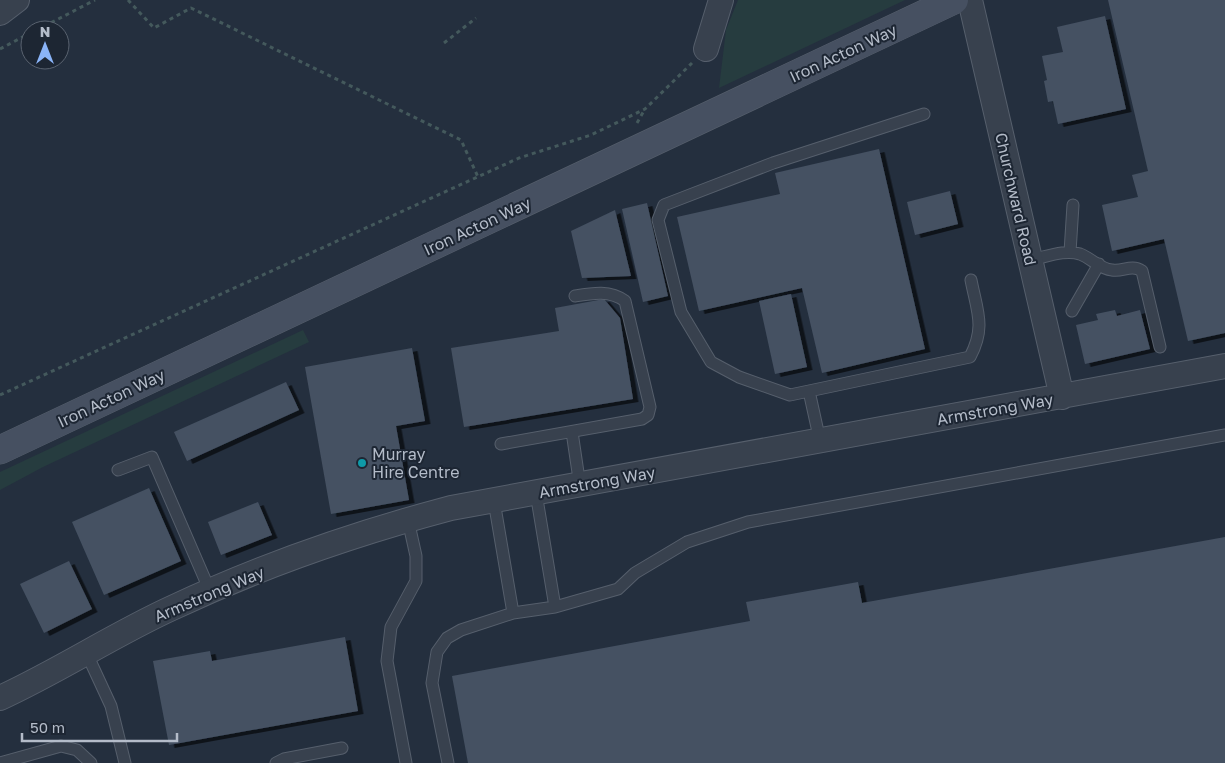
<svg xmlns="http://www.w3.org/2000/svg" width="1225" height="763" font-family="'Golos Text',sans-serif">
	<defs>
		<filter id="shadow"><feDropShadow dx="5.5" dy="3" stdDeviation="0" flood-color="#0009"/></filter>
	</defs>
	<rect width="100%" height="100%" fill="#242f3e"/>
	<!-- green -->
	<path fill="#263c3f" d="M738,0H905L719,88L726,30Z
		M303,330L309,342L43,467L0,490V472Z"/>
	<!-- building -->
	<path fill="#455162" filter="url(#shadow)" d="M1108,0H1225V333L1188,341L1164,239L1112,251L1102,205L1138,197L1132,175L1148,171Z
		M1105,16L1126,109L1058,124L1053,101L1048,102L1044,81L1047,80L1042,56L1063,52L1057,27Z
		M879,149L925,349L822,373L802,288L699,311L677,217L780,194L775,173Z
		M950,191L958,224L915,235L907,202Z
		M647,203L668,296L643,302L622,209Z
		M615,210L631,276L582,278L571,231Z
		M791,294L807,367L775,374L759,301Z
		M604,299L620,318L633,399L464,427L451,348L559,331L555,308Z
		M1115,310L1117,316L1140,310L1150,349L1085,364L1076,325L1098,320L1096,314Z
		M412,348L425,421L396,426L409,500L331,514L305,367Z
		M286,382L299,410L187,461L174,432Z
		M149,488L181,561L104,595L72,522Z
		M258,502L272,535L221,555L208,522Z
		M1225,537V763H468L452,676L750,621L746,602L858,582L862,603Z
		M69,561L92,609L44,633L20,584Z
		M345,637L358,711L169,745L153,661L210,651L212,661Z"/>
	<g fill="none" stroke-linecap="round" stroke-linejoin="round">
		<defs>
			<path id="service" d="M924,114L773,163L664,205L658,220L681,312L711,362L739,377L790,395L970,357C986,327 977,311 971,280
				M1070,252L1073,205
				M1030,260C1046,257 1065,249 1080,254C1091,258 1100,269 1112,270C1123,272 1131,264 1142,271L1160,347
				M1072,311L1099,264
				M809,391L820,441
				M572,432L580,486
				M501,444L642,419L648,415L650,407L625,301C610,290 593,293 575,296
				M118,470L152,457L210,591
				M536,493L555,607
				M494,501L513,613
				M86,652L111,706L125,763
				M0,763L61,746L77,750L91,763
				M276,763L284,759L342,748
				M406,763L387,661L391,627L416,581V556L408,520
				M448,763L432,683L437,652L447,638L461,630L513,613L555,607L618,589L635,573L687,542L748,522L1225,435"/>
			<path id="minor" d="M970,0L1062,397
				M0,13L17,0
				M706,49L721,0
				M0,698C59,671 113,635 172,608C261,566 357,533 451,508L1225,366"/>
			<path id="secondary" d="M0,450L954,0"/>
		</defs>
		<!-- service casing -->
		<use href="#service" stroke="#565f6c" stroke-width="13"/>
		<!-- minor casing -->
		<use href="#minor" stroke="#565f6c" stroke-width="26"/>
		<!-- secondary casing -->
		<use href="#secondary" stroke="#565f6c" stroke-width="29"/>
		<!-- path -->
		<path stroke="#44595c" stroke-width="3" stroke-dasharray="4 4" stroke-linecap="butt" d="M128,0L154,28L191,8L461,140L478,177
			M37,30L95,0
			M444,43L476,18
			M0,49L30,33
			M637,123L645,109
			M0,395L519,158L591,135L645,109L692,63"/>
		<!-- service -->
		<use href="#service" stroke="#38414e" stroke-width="11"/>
		<!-- minor -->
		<use href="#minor" stroke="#38414e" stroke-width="24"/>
		<!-- secondary -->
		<use href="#secondary" stroke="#465061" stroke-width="28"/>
	</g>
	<!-- markers -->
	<circle fill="#0f9aa8" stroke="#1d2633" stroke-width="2" cx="362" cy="463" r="5"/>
	<g text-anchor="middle" stroke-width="4" stroke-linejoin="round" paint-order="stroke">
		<!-- street labels -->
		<g font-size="16" fill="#b4bcc9" stroke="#1d2633">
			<text transform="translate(843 53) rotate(-25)" y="6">Iron Acton Way</text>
			<text transform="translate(1016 199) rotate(77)" y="6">Churchward Road</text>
			<text transform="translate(477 226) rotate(-25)" y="6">Iron Acton Way</text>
			<text transform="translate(111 398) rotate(-25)" y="6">Iron Acton Way</text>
			<text transform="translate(995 409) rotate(-10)" y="6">Armstrong Way</text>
			<text transform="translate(597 482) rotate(-10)" y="6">Armstrong Way</text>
			<text transform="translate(209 594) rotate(-23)" y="6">Armstrong Way</text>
		</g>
		<!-- poi labels -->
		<g font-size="16" fill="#b4bcc9" stroke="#1d2633" text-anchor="start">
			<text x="372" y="460">Murray<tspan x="372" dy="18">Hire Centre</tspan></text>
		</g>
	</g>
	<!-- north arrow -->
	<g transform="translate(45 45)"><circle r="24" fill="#1d2633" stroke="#59626f"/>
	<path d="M0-4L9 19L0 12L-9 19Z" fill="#8ab4f8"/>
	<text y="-8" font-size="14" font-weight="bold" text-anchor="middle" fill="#b4bcc9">N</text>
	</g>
	<!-- scale -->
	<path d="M22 733v8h155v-8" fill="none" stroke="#b4bcc9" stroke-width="2.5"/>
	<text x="30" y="733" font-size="15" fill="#b4bcc9" stroke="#1d2633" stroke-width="4" paint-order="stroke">50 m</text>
</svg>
